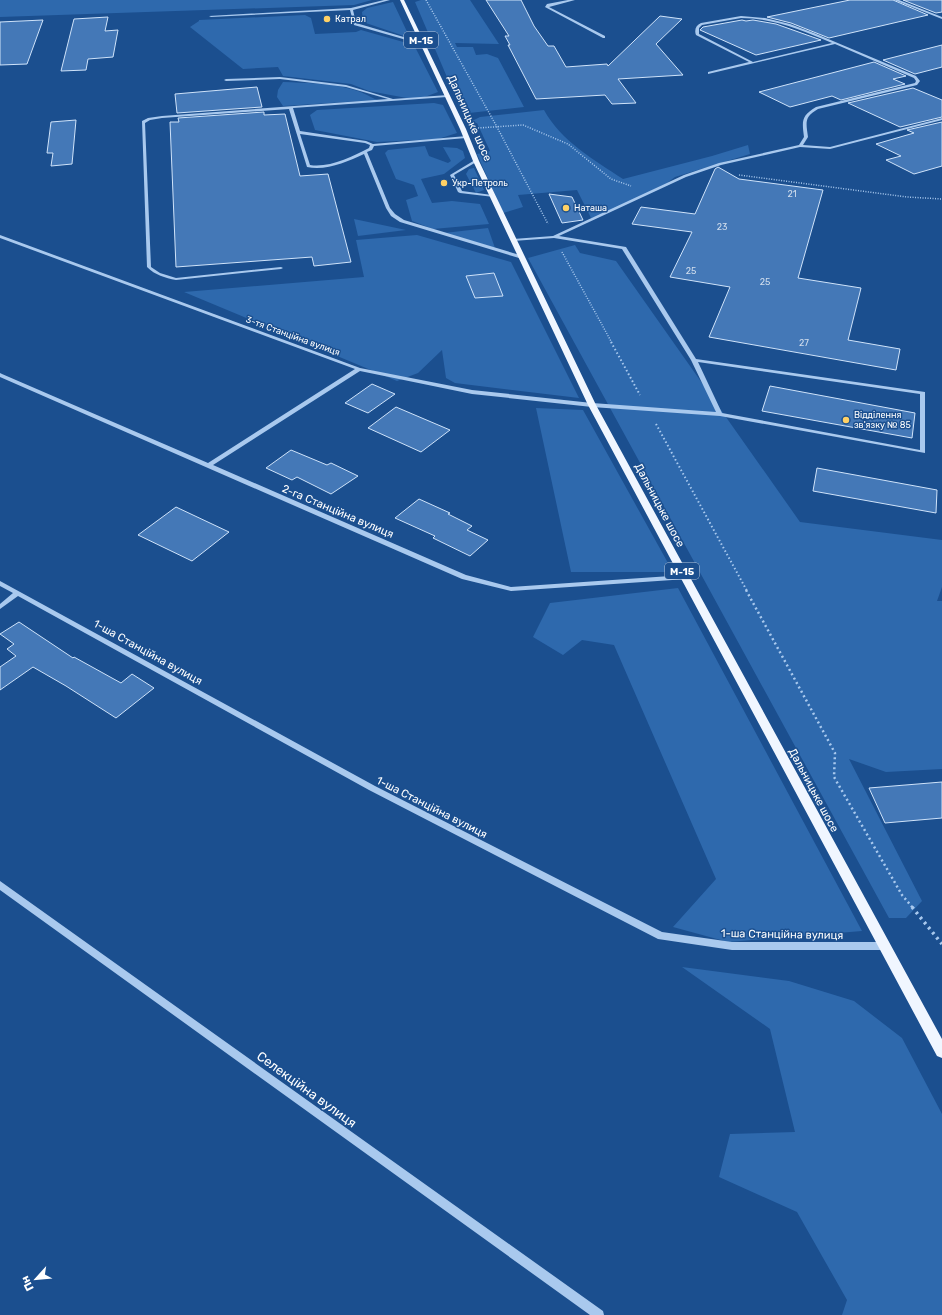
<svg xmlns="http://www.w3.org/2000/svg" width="942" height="1315" font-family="Rubik,sans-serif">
	<rect width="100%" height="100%" fill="#1b4f8f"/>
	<!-- green -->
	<path fill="#2e69ad" d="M0,0H372L354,5L0,17Z
		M421,0H470L499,44L455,43L457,47H473L476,55L487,54L498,58L524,107L469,113L461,110L415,2Z
		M393,2L410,38L363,22L362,12L367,8Z
		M305,15L311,18L315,34L356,32L361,30L414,45L438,92L422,98L412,99L369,91L351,84L283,76L278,67L243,69L190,27L199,21V20Z
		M283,82C306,83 329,83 351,89C360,91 369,96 377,100L283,106L277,97L278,90Z
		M434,103L443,105L457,133L438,139L377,142L315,130L310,115L317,110Z
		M544,110C561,141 594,160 623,179L712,156L748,145L750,154L675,177L667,183L598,217L591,218L577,190L518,195L523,207L503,213L477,154L490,151L477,123L466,124L480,117Z
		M425,146L429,156L448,163L451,161L443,147L457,148L463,151L465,158L444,174L421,179L432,203L452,201L480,204L489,224L433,229L412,221L406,200L418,196L414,185L396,179L385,153L388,150Z
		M474,168L484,190L476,193L466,174L469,169Z
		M354,219L406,230L358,236Z
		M488,228L495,248L444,233Z
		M417,235L511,262L579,398L455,383L446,378L442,350L418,373L397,381L184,292L364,277L356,240Z
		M575,245L580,253L616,261L800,522L942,540V587L937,601H942V769L886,772L849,759L922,901L906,918H889L528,258Z
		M536,408L583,410L673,572H571Z
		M678,588L862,931L728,942L673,927L716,879L614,645L582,640L563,655L533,637L550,603Z
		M682,967L789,981L854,1001L902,1038L942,1114V1315H842L847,1300L797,1212L719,1177L730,1134L795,1132L770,1029Z"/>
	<!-- building -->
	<path fill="#4478b7" stroke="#cfe3fa" d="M486,0H521L534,26L548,46H554L566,67L607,64L608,66L660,16L682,19L656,44L683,75L618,79L636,103L612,104L605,95L536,99L508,45H510L505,36H509Z
		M850,0H893L928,15L829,38L791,23L767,17Z
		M903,0H942V12L936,13Z
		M108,17L105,31L118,30L113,57L88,59L86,70L61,71L74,19Z
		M43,20L27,64L0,65V22Z
		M742,20L746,21L753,20L776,24L821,40L756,55L700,30L703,27Z
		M942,45V67L915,74L883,60Z
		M874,62L906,76L893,79L905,84L841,100L832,96L790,107L759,92Z
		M257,87L262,107L177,113L175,94Z
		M913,88L942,100V117L900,127L848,103Z
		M264,112V115L285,114L300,176L328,174L351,262L314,266L312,257L176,267L170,122H179L178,118Z
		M76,120L72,164L51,166L53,153H47L51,122Z
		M942,122V166L914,174L886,160L901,156L876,144L914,133L907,130Z
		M718,167L739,179L823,190L798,278L861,288L848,340L900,349L896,370L709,337L730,287L670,277L692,232L632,224L641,207L695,214L715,169Z
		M549,194L572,197L583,220L562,223Z
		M494,273L503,296L475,298L466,276Z
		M372,384L395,394L368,413L345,403Z
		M770,386L915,413L912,438L762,411Z
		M396,407L450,430L421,452L368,428Z
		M291,450L327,465L331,463L358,476L331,494L297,477L292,480L266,468Z
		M817,468L937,490L936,513L813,491Z
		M419,499L450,513L448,514L472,526L467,530L488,540L470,556L433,538L435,536L395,518Z
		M176,507L229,532L192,561L138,535Z
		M19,622L73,658L74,657L121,683L132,674L154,688L116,718L66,686L33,667L0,690V667L16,656L7,649L14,644L0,634Z
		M942,782V818L885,823L869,788Z"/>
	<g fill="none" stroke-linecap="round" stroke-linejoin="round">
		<!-- path-far3 -->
		<path stroke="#a9c9ee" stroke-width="1.5" stroke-dasharray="1 1.5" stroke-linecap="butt" d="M426,0L497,127L548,224
			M478,128L523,125L568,144L611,179L631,186
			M739,175L907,197L942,199
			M562,252L612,343"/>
		<!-- path-far2 -->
		<path stroke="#a9c9ee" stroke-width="2" stroke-dasharray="1.5 2.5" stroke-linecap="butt" d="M611,342L640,395
			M656,424L747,591"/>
		<!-- path-far1 -->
		<path stroke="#a9c9ee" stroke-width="2.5" stroke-dasharray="2 3" stroke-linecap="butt" d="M746,590L835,753L834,777L902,895L913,908"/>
		<!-- path -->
		<path stroke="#a9c9ee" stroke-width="3.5" stroke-dasharray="2.5 4" stroke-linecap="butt" d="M912,907L942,944"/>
		<!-- minor -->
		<path fill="#a9c9ee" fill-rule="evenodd" d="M384,0H390L353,10L356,23L424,43V45L354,25L350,10L211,17L209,16L351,8Z
			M568,0H575L549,7L605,36V38H603L545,7L547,4Z
			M894,0H899L942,17V19Z
			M741,16L765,18L790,24L814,33L916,76L920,81L917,85L818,109C804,117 806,122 808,137L803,145L830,147L942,118V120L830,149L800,147L721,165L686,177L559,236L626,247L696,359L925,392V453L720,416L592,407L472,394L360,371L213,465L466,575L511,587L685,575H687L688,577L687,579L511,591L462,579L0,377V373L2,374L208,463L355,369L0,238V235L360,368L472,390L592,403L716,412L691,360L622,249L554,238L513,241L511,240L513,239L553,236L684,175L719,163L799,145L804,137C802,121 801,116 816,107L915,83L916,81L914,78L835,44L708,74V72L749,62L696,35C694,30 696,25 701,23ZM741,18C773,18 802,30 832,43L753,62L699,34V28L702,25ZM698,362L920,394V450L722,413Z
			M280,77L346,85L393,99L448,95V97H447L293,108L300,131L366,141L373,144L467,136L468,137L466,138L374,146L372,150L367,152L390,208L395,214L404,220L523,256V258H519L400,222L391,216L386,208L364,154C347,162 326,171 307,167L289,109L162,118L150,120L145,123L151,267L160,273L176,278L281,267L283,268L281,269L176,280C165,278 155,275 147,267L142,121L148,118L162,116L388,99L346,87L280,79L226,81L224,80L226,79ZM300,134L365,143L370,145L369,148C352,157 329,168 310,165Z
			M475,160L478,161L454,175L462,191L492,195L494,196V197L460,193L458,192L450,175Z
			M0,581L375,786L662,932L732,942H885L888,943L889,946L888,949L885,950H732L658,939L369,790L18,596L0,609V604L13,593L0,586Z
			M0,881L603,1311L604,1315H590L0,890Z"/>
		<!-- major -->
		<path fill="#f0f6ff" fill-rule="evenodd" d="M400,0H404L466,129L479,161L596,405L942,1039V1058L937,1056L588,405L473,161L460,129Z"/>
	</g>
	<!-- markers -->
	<g fill="#ffd166" stroke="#1b4f8f" stroke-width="1.5">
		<circle cx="327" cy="19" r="4"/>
		<circle cx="444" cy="183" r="4"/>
		<circle cx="566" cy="208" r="4"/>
		<circle cx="846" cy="420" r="4"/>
	</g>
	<g text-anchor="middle" stroke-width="3" stroke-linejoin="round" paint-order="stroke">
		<!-- far-poi labels -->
		<g font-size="9" fill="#fff" stroke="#1b4f8f" text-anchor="start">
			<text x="335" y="22">Катрал</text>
			<text x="452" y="186">Укр-Петроль</text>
			<text x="574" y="211">Наташа</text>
			<text x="854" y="418">Відділення<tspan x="854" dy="10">зв'язку № 85</tspan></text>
		</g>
		<!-- number labels -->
		<g font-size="9" fill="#d0dded">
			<text x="792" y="197">21</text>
			<text x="722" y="230">23</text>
			<text x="691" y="274">25</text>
			<text x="765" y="285">25</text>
			<text x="804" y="346">27</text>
		</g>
		<!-- far-street labels -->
		<g font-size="9" fill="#fff" stroke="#1b4f8f">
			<text transform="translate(293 336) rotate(20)" y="3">3-тя Станційна вулиця</text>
		</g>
		<!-- shield labels -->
		<g fill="#1b4f8f" stroke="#bbcadd" stroke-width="1">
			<rect x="404" y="32" width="34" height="16" rx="3"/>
			<rect x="665" y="563" width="34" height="16" rx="3"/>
		</g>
		<g font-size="10" font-weight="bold" fill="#fff">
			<text x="421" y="44">М-15</text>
			<text x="682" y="575">М-15</text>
		</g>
		<!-- street labels -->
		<g font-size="11" fill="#fff" stroke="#1b4f8f">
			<text transform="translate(470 118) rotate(66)" y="4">Дальницьке шосе</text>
			<text transform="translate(660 505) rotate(62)" y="4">Дальницьке шосе</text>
			<text transform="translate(338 511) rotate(23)" y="4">2-га Станційна вулиця</text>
			<text transform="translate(148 652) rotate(29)" y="4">1-ша Станційна вулиця</text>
			<text transform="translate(814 790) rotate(62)" y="4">Дальницьке шосе</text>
			<text transform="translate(432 807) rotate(27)" y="4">1-ша Станційна вулиця</text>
			<text transform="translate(782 934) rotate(1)" y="4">1-ша Станційна вулиця</text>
		</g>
		<!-- near-street labels -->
		<g font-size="13" fill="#fff" stroke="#1b4f8f">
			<text transform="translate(307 1089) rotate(36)" y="5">Селекційна вулиця</text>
		</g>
	</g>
	<!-- north arrow -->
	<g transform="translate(36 1279) rotate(243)" stroke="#1b4f8f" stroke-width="3" paint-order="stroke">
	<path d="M0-3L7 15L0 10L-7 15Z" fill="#ffffff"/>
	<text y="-6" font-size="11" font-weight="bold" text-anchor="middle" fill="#ffffff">Пн</text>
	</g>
</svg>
